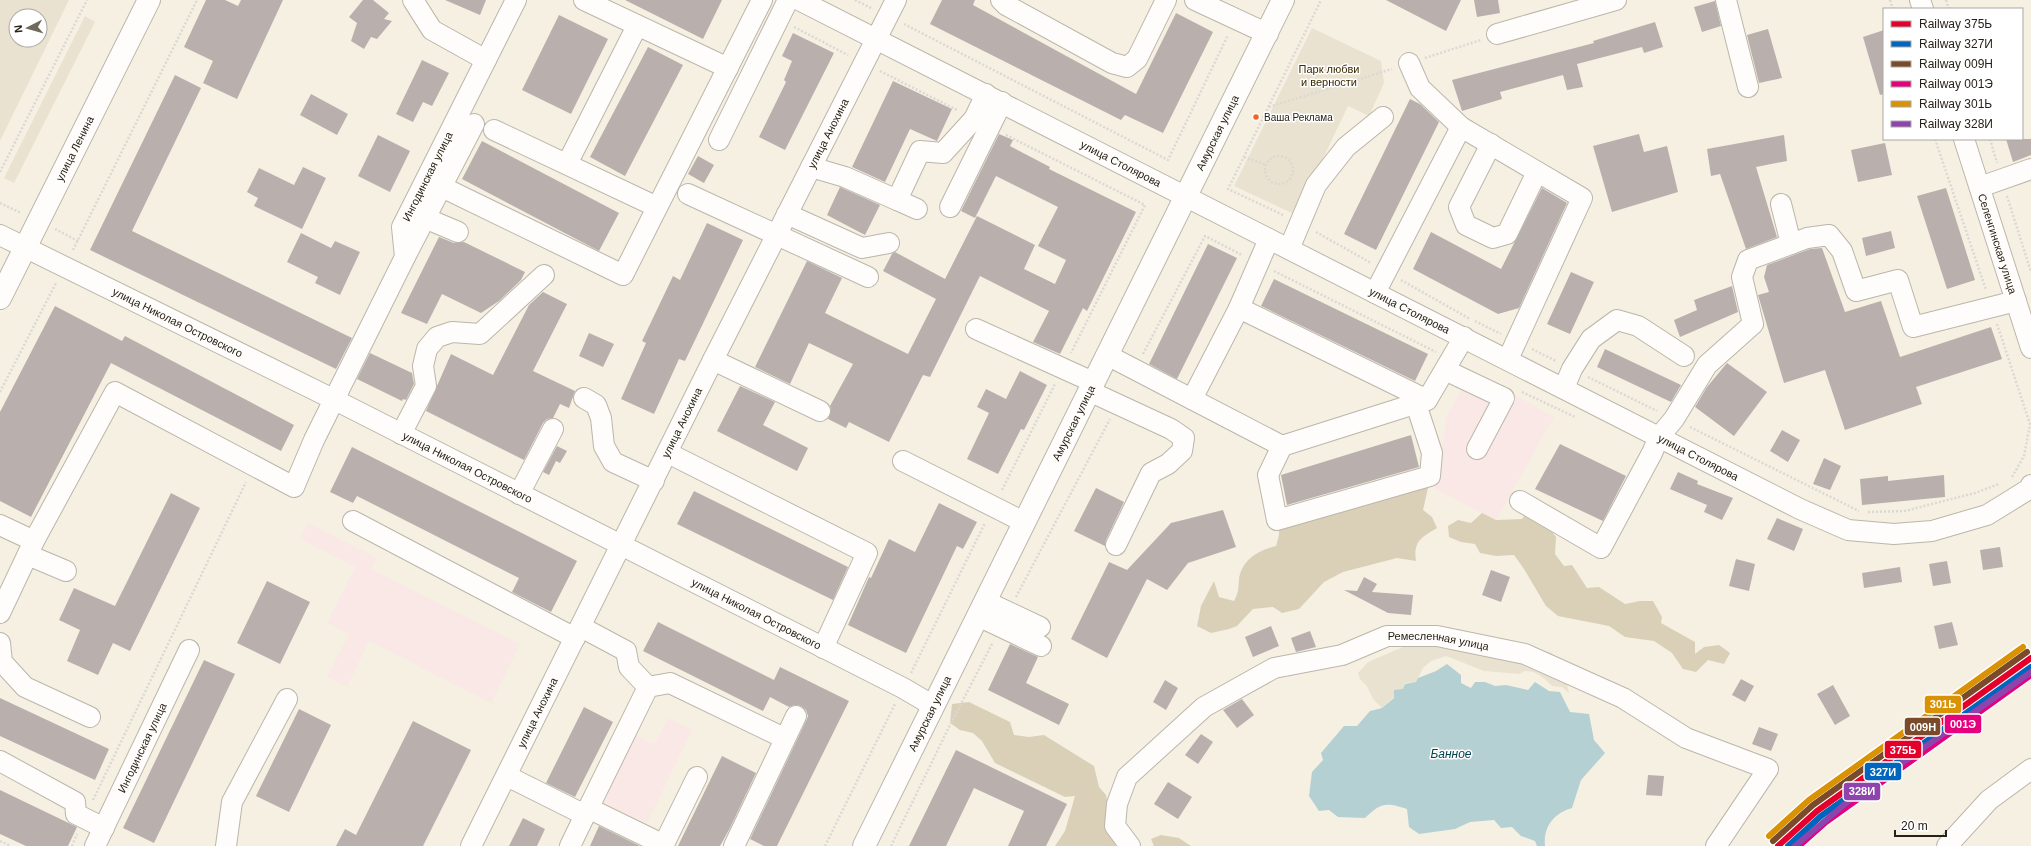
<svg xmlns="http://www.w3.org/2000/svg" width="2031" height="846" font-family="Helvetica,sans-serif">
	<rect width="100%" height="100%" fill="#f6f0e2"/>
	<!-- industrial -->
	<path fill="#f9e8e6" d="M1472,371L1554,417L1496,520L1435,489L1447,415Z
		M308,523L377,558L371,569L520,644L491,703L369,641L347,687L327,677L349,634L327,623L355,567L300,539Z
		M669,718L692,730L647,823L597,800L632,733L654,744Z"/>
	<!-- green -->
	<path fill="#eae2d0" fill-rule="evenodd" d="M0,0H69L0,141ZM16,16H40V40H16Z
		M85,16L95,22L14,183L4,178Z
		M1312,28L1381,61L1384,83L1369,116L1348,106L1296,215L1234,186Z
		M1412,643L1539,650L1552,653L1566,679L1569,693L1562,687L1552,686C1543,677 1537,671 1524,671L1520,674L1484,671L1446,656L1431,661L1423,668L1416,682L1405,683L1403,689L1382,708L1373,699L1367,686L1360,679L1358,673L1368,662Z"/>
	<!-- forest -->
	<path fill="#dad0b8" d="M1423,470L1428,488L1423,510L1432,517L1437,528C1422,537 1413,541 1416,561L1397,558L1343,572L1324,582L1299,609L1282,613L1273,607L1253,609L1237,626L1229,629L1211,633L1197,626L1201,606L1214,581L1219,597L1234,601C1239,591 1238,590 1239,580C1241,560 1259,550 1276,546L1279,535V524Z
		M1527,512L1549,528L1556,537L1555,554L1564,566L1572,565L1587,588L1599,587L1625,604L1640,601H1653L1662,617L1661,623L1695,642V654L1704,647L1719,645L1730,653L1724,664L1708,660L1696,672L1683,669L1672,653L1654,641L1625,637L1609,626L1558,616L1546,606L1524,569L1514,555L1496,556L1480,553L1475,544L1461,542L1449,537L1448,526L1458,520L1471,523L1482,513L1496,520L1522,519Z
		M969,702L1010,722L1014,735L1029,737L1044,735L1094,766L1099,787L1106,795L1116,846H1055L1065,831L1075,796L1065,797L995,763L982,741L973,733L960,730L950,723L952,704Z
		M1161,835L1179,838L1191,846H1154L1151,839Z"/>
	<!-- water -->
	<path fill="#b4d0d3" d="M1447,664L1461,675V683L1471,688L1475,682H1485L1495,686L1506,685L1528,690L1535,682L1549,691L1560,692L1570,712L1589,714L1594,740L1605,753L1581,780L1572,808C1554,813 1543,827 1545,846H1537L1535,841L1521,836L1512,827L1501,828L1494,820L1470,822L1455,829L1419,834L1409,827L1407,809C1385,802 1381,803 1365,818L1338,817L1329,810L1319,811L1309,796L1312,772L1323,760L1321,753L1344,726H1357L1370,711L1382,708L1394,698V690L1403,689L1405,684L1416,682L1418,678L1436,671Z"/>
	<!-- building -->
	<path fill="#b9b0ad" d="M206,0H225L238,6L241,0H283L237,99L203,83L213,61L184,47Z
		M363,0H373L389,13L384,19L392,21L377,39L371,37L364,49L351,41L357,23L349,17Z
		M445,0H486L480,15Z
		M625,0H722L703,39Z
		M942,0H975L973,5L1136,94L1176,13L1213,32L1163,133L1125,115L1121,120L930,24Z
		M1386,0H1461L1446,31Z
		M1474,0H1498L1500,13L1477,17Z
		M1715,1L1721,26L1702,32L1694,7Z
		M559,15L608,39L571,114L522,90Z
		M1655,22L1663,47L1644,53L1642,47L1577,64L1583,87L1567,90L1563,75L1500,92L1502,99L1462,111L1452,80L1594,43L1593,41Z
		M1768,29L1782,78L1759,83L1747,35Z
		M1884,30V94L1880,95L1863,37Z
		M793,33L834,53L785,150L759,137L786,82L784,80L792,61L782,56Z
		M648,47L683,65L625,176L590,157Z
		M422,60L449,73L432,106L423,102L413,122L396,114Z
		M175,75L201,88L132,231L352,338L336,369L90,250Z
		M893,81L952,109L937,141L910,129L885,182L852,167Z
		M311,94L348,114L337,135L300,115Z
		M1410,99L1420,104L1439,122L1376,250L1344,234Z
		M999,134L1013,140L1010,146L1050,167L1049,169L1136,212L1087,311L1083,308L1060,354L1033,342L1049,311L980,276L930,377L923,375L889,442L849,422L846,428L828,419L831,410L830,406L853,364L809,343L790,384L755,367L807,261L842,278L825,313L908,354L936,299L883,271L892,254L895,252L945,279L977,216L1035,245L1024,269L1055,284L1066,260L1038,246L1058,207L996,176L975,218L961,211Z
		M1639,134L1644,152L1667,146L1678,192L1612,212L1593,146Z
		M378,135L410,151L390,192L358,176Z
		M1784,135L1787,161L1756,167L1777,237L1746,249L1720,174L1711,176L1707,149Z
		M2006,139H2031V155L2013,162Z
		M482,141L619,213L599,251L462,179Z
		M1885,143L1892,175L1858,182L1851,150Z
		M698,156L714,165L704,183L688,174Z
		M303,167L326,178L302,229L254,206L258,198L247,192L259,168L294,185Z
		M840,187L880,205L865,235L827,215Z
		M1542,188L1567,203L1519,308L1498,314L1413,269L1431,232L1501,269Z
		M1946,188L1975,280L1947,289L1917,196Z
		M707,223L743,240L685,361L679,359L654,414L621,399L646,343L642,341L673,276L680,280Z
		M1891,231L1895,248L1866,256L1862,238Z
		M301,233L331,248L335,241L360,252L340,295L315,283L318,277L287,262Z
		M439,237L454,243L464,242L525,272L521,280L499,301L481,313L442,294L427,324L401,313Z
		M1208,244L1237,258L1177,379L1149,364Z
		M1822,248L1845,312L1881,301L1900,357L1991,327L2002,359L1916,387L1922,404L1845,430L1825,370L1784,383L1758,295L1769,292L1764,277L1767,265L1810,249Z
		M1571,272L1594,282L1570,334L1547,324Z
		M1274,279L1428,354L1415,381L1261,306Z
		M1732,286L1738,312L1680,337L1674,320L1697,310L1694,300Z
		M543,292L567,304L533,371L575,391L569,408L560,404L553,418L547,419L543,423L524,460L426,411L451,354L493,375L529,305Z
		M55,306L122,341L125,336L294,425L281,451L111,363L31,517L0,501V412Z
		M589,333L614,344L603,367L579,356Z
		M1605,349L1681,385L1671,402L1597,367Z
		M370,353L412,373L414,384L406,400L403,399L402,401L357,379Z
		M1727,363L1767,392L1734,436L1695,407L1707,387Z
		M1020,371L1047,385L1024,430L1021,429L998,474L967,459L989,413L977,407L986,389L1006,399Z
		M740,386L775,402L763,425L808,448L797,471L717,431Z
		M1782,430L1800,440L1788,462L1770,451Z
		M1411,435L1419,467L1287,505L1281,475Z
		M1560,444L1626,476L1603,521L1535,489Z
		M557,446L567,451L560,463L556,461L549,475L543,472Z
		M352,447L577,561L551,612L512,592L519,578L357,496L353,503L330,492Z
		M1824,458L1841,466L1830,490L1813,484Z
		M1678,472L1698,481L1697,484L1733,498L1722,520L1704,512L1707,505L1670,489Z
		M1944,475L1945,497L1862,505L1860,479L1888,476V481Z
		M1096,488L1124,502L1106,540L1105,546L1074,531Z
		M694,491L848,567L833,600L677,524Z
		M171,493L200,508L130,651L113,643L98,675L67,661L80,630L59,620L74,588L115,606Z
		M939,503L977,522L963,549L957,546L906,653L848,625L869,577L871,578L889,539L915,552Z
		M1223,510L1236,547L1188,563L1167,590L1147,579L1107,658L1071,639L1109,562L1127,570L1171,523Z
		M1777,518L1803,529L1794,551L1767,539Z
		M2000,547L2003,567L1983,570L1980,550Z
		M1736,559L1755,564L1749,591L1729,586Z
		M1947,561L1951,583L1933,586L1929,564Z
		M1900,567L1902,582L1864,588L1862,573Z
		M1491,570L1510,577L1501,602L1482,595Z
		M1364,577L1377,584L1372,592L1413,595L1411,615L1388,613L1344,590L1357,591Z
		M267,581L310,602L280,664L237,643Z
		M658,622L774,680L780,667L849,701L777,846H764L750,839L806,721L808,716L806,710L801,706L795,705L789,707L770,697L763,711L643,651Z
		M1952,622L1958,645L1939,649L1934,626Z
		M1271,626L1279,646L1253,657L1245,637Z
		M1310,631L1316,647L1296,652L1291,638Z
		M1010,644L1038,657L1026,683L1069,704L1059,725L988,690Z
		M204,660L235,674L154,843L123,828Z
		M1741,679L1754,686L1745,702L1732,695Z
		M1165,680L1178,688L1166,710L1153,702Z
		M1833,685L1850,716L1835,725L1817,694Z
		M0,698L109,749L95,780L0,736Z
		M1242,699L1254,715L1237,728L1223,710Z
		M584,707L613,722L575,797L546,783Z
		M299,709L331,725L289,812L256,796Z
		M413,721L471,750L423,846H336L345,829L356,835Z
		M1759,727L1778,734L1771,751L1752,744Z
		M1201,734L1213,742L1198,764L1185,755Z
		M956,750L1067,804L1046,846H1008L1024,811L974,788L946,846H909Z
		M722,756L756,773L730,828L720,846H678Z
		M1648,775L1664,776L1662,796L1646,795Z
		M1168,782L1192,797L1178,819L1154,804Z
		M0,790L77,827L68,846H26L0,834Z
		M523,818L545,829L537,846H509Z
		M599,826L640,846H590Z"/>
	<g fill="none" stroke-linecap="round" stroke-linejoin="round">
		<defs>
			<g id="minor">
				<path d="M413,0L432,30L486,60"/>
				<path d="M584,0L728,68"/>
				<path id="s1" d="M799,0L1800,509L1848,530L1894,534L1932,531L1987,515L2029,489L2031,485"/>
				<path d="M1001,0L1006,5L1112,63L1127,67L1137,59L1166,0"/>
				<path d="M1195,0L1268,34"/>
				<path d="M1726,0L1748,87"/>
				<path d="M1920,0L1923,9"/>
				<path d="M1497,34L1616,0"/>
				<path d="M1409,63L1420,88L1461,127L1582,198L1508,359"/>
				<path d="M494,130L657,207"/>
				<path id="s2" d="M1964,139L2031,348"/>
				<path d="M719,140L788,0"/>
				<path d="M1491,144L1459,207L1466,225L1493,238L1507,234L1537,172"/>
				<path d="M567,164L637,26"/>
				<path d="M811,167L845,177L897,200L920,151L943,153L974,119L986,94"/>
				<path d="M442,187L623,275L762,0"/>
				<path d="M1980,187L2031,169"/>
				<path d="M688,194L868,277"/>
				<path d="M897,200L917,209"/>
				<path d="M1781,204L1791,244"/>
				<path d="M950,207L1002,102"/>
				<path d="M787,214L862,248L889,243"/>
				<path d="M425,218L458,232"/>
				<path id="s3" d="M0,235L335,400L903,688L932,705"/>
				<path d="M1289,249L1316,185L1346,147L1383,117"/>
				<path d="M405,257L474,124"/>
				<path d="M1375,293L1461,127"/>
				<path d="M1239,308L1427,400L1464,337"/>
				<path d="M976,329L1093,382"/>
				<path d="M1107,355L1282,446L1427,400"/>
				<path d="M713,360L820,411"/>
				<path d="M1445,370L1504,398L1477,449"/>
				<path d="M1564,388L1572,369L1591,339L1617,320L1638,326L1684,356"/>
				<path d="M1089,391L1171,429L1184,438L1182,451L1168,464L1151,473L1116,545"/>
				<path d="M584,398L596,405L601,418L604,446L613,462L654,481"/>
				<path d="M1192,399L1239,308L1269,239"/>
				<path d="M401,434L426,386L423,366L427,349L437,337L452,332L480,334L544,275"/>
				<path d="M1282,446L1268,475L1277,520L1430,476L1432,453L1416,404"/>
				<path d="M668,453L867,553L823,648"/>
				<path d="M903,461L1024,522"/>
				<path d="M519,494L553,429"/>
				<path d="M1520,501L1601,548L1652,453L1659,437L1674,419L1707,365L1753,324L1742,277L1748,260L1807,238L1829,235L1842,251L1856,291L1898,280L1913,327L2016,301"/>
				<path d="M353,521L575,638"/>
				<path id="s4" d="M0,525L34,541L115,392L294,487L314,440L405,257L402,227L516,0"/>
				<path d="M28,555L66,571"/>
				<path d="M985,601L1040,627"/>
				<path d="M0,613L34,541"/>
				<path d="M978,616L1041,646"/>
				<path d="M581,627L626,651L629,667L648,687L670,683L784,738"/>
				<path d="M0,643L2,662L25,687L90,717"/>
				<path d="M0,761L75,802L76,814L104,828"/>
				<path d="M507,776L585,815L648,687"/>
				<path d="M588,808L664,845"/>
				<path id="s5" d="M95,846L189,650"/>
				<path d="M226,846L232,802L287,699"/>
				<path id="s6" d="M471,846L713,360L896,0"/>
				<path d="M570,846L585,815"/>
				<path d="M663,846L697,777"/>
				<path d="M734,846L796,716"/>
				<path id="s7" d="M1130,846L1115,826L1117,804L1127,777L1204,707L1274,668L1342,655L1387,636H1437L1525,654L1623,698L1686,738L1768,769L1716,846"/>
				<path d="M1947,846L1989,800L2031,769"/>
			</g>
			<g id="major">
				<path id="s8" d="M0,298L149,0"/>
				<path id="s9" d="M864,846L1283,0"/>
			</g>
		</defs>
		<!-- minor casing -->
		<use href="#minor" stroke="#bbb6aa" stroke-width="22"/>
		<!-- major casing -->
		<use href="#major" stroke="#bbb6aa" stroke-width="24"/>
		<!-- path -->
		<path stroke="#dad8d4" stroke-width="2.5" stroke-dasharray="2 2" stroke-linecap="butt" d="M855,0L873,9
			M1890,0L1893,9
			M1946,0L1949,9
			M904,24L1168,160L1228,35
			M794,27L848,55
			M1425,58L1481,40
			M880,71L957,110
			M1269,107L1392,69
			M1006,135L1145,205L1071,353
			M1935,139L1986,290
			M1990,139L1997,163
			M1265 170a14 14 0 1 1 28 0a14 14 0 1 1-28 0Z
			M1244,157L1266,165
			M0,172L87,0
			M2007,196L2031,272
			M0,203L21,213
			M1283,215L1228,189L1321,0
			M55,229L78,241
			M1316,232L1371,263
			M73,250L197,0
			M1274,271L1436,352
			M1401,280L1470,319
			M1475,321L1501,334
			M1997,324L2030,424L2024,456L2012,477
			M1532,349L1556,361
			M1143,354L1205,236L1242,255
			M1588,377L1657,411
			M0,392L56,283
			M1522,392L1575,417
			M1690,427L1859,511
			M1002,490L1055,384
			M1868,512L1905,511L1975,493L1999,484
			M1016,597L1110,419
			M911,673L985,523
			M93,800L246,482
			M0,841L11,846
			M72,846L77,834
			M825,846L895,704
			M891,846L947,731L993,642"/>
		<!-- minor -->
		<use href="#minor" stroke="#fefdfb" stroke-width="20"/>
		<!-- major -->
		<use href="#major" stroke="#fefdfb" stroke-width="22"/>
		<defs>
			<path id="rail-1" d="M1778,846L1817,811L2031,658"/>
			<path id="rail-2" d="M1788,846L1821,816L2031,667"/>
			<path id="rail-3" d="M1773,841L1813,805L2027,652"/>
			<path id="rail-4" d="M1799,846L1826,822L2031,675"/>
			<path id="rail-5" d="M1769,836L1809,800L2023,647"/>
			<path id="rail-6" d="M1795,846L1851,799L2031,672"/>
		</defs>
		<!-- rail-1 casing -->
		<use href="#rail-1" stroke="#fff" stroke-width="9"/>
		<!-- rail-2 casing -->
		<use href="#rail-2" stroke="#fff" stroke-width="9"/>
		<!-- rail-3 casing -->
		<use href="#rail-3" stroke="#fff" stroke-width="9"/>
		<!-- rail-4 casing -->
		<use href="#rail-4" stroke="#fff" stroke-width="9"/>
		<!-- rail-5 casing -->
		<use href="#rail-5" stroke="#fff" stroke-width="9"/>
		<!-- rail-6 casing -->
		<use href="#rail-6" stroke="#fff" stroke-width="9"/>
		<!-- rail-1 -->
		<use href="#rail-1" stroke="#e4002b" stroke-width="6"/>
		<!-- rail-2 -->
		<use href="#rail-2" stroke="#0065bd" stroke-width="6"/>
		<!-- rail-3 -->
		<use href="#rail-3" stroke="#7a4b2a" stroke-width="6"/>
		<!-- rail-4 -->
		<use href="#rail-4" stroke="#e5007d" stroke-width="6"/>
		<!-- rail-5 -->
		<use href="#rail-5" stroke="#d89203" stroke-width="6"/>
		<!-- rail-6 -->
		<use href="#rail-6" stroke="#8e44ad" stroke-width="6"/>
	</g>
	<!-- markers -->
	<circle fill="#f26522" stroke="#fff" stroke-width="1.5" cx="1256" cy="117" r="3.5"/>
	<g text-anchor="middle" stroke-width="3" stroke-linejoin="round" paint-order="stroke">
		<!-- bus labels -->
		<g font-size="10" fill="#272216" stroke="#fff" text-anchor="start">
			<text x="1264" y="121">Ваша Реклама</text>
		</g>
		<!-- park labels -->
		<g font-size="11" fill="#392900" stroke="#fff">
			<text x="1329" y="73">Парк любви<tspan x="1329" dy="13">и верности</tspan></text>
		</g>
		<!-- street labels -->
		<g font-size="11" fill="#272216" stroke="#fff">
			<text dy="4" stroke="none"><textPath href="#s6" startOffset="797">улица Анохина</textPath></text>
			<text dy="4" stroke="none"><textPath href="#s9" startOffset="796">Амурская улица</textPath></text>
			<text dy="4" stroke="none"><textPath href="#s8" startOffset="167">улица Ленина</textPath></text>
			<text dy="4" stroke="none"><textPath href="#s1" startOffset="361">улица Столярова</textPath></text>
			<text dy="4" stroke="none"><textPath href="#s4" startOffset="752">Ингодинская улица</textPath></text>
			<text dy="4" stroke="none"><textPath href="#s2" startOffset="110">Селенгинская улица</textPath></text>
			<text dy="4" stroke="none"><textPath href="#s1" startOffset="685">улица Столярова</textPath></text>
			<text dy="4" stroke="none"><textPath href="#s3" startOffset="198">улица Николая Островского</textPath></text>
			<text dy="4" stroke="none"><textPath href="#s6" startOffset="473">улица Анохина</textPath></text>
			<text dy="4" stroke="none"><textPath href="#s9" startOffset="472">Амурская улица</textPath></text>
			<text dy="4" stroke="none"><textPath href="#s1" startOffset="1009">улица Столярова</textPath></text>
			<text dy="4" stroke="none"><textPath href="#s3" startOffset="522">улица Николая Островского</textPath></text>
			<text dy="4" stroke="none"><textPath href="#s3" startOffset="846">улица Николая Островского</textPath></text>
			<text dy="4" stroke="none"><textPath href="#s7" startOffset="430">Ремесленная улица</textPath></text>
			<text dy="4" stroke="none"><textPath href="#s6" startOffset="149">улица Анохина</textPath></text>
			<text dy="4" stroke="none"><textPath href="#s9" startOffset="148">Амурская улица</textPath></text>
			<text dy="4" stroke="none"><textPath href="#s5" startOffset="109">Ингодинская улица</textPath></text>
		</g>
		<!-- water labels -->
		<g font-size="12" font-style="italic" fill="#01424e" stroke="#fff">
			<text x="1451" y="758">Банное</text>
		</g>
	</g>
	<g stroke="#fff" stroke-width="1.5">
		<rect x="1924" y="695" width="38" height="19" rx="4" fill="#d89203"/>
		<rect x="1944" y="714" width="38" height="20" rx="4" fill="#e5007d"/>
		<rect x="1904" y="717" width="37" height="19" rx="4" fill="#7a4b2a"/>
		<rect x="1884" y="740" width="38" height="19" rx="4" fill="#e4002b"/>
		<rect x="1864" y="762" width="38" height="19" rx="4" fill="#0065bd"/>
		<rect x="1843" y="782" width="38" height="19" rx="4" fill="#8e44ad"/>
	</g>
	<g font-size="11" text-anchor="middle" font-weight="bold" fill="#fff">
		<text x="1943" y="708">301Ь</text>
		<text x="1963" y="728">001Э</text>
		<text x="1923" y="731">009Н</text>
		<text x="1903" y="754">375Ь</text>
		<text x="1883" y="776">327И</text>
		<text x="1862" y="795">328И</text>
	</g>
	<!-- legend -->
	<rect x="1883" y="8" width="140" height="132" fill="#ffffff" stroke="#a9a7a2"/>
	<rect x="1891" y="21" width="20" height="6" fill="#e4002b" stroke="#a9a7a2"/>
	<text x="1919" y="28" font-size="12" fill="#272216">Railway 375Ь</text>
	<rect x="1891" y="41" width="20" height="6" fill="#0065bd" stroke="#a9a7a2"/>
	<text x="1919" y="48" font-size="12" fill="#272216">Railway 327И</text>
	<rect x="1891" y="61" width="20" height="6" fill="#7a4b2a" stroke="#a9a7a2"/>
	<text x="1919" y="68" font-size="12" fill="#272216">Railway 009Н</text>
	<rect x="1891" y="81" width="20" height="6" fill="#e5007d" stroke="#a9a7a2"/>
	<text x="1919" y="88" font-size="12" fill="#272216">Railway 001Э</text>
	<rect x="1891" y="101" width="20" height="6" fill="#d89203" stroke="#a9a7a2"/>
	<text x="1919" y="108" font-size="12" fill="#272216">Railway 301Ь</text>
	<rect x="1891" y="121" width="20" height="6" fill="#8e44ad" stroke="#a9a7a2"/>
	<text x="1919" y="128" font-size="12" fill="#272216">Railway 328И</text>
	<!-- north arrow -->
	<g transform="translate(28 28) rotate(264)"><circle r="19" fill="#ffffff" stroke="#a9a7a2"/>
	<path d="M0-3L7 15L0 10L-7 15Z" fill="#6f6a5d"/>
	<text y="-6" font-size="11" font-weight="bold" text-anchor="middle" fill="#272216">N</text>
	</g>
	<!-- scale -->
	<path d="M1895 830v6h51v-6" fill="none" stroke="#272216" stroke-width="2"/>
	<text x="1901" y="830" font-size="12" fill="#272216" stroke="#ffffff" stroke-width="3" paint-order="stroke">20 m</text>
</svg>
